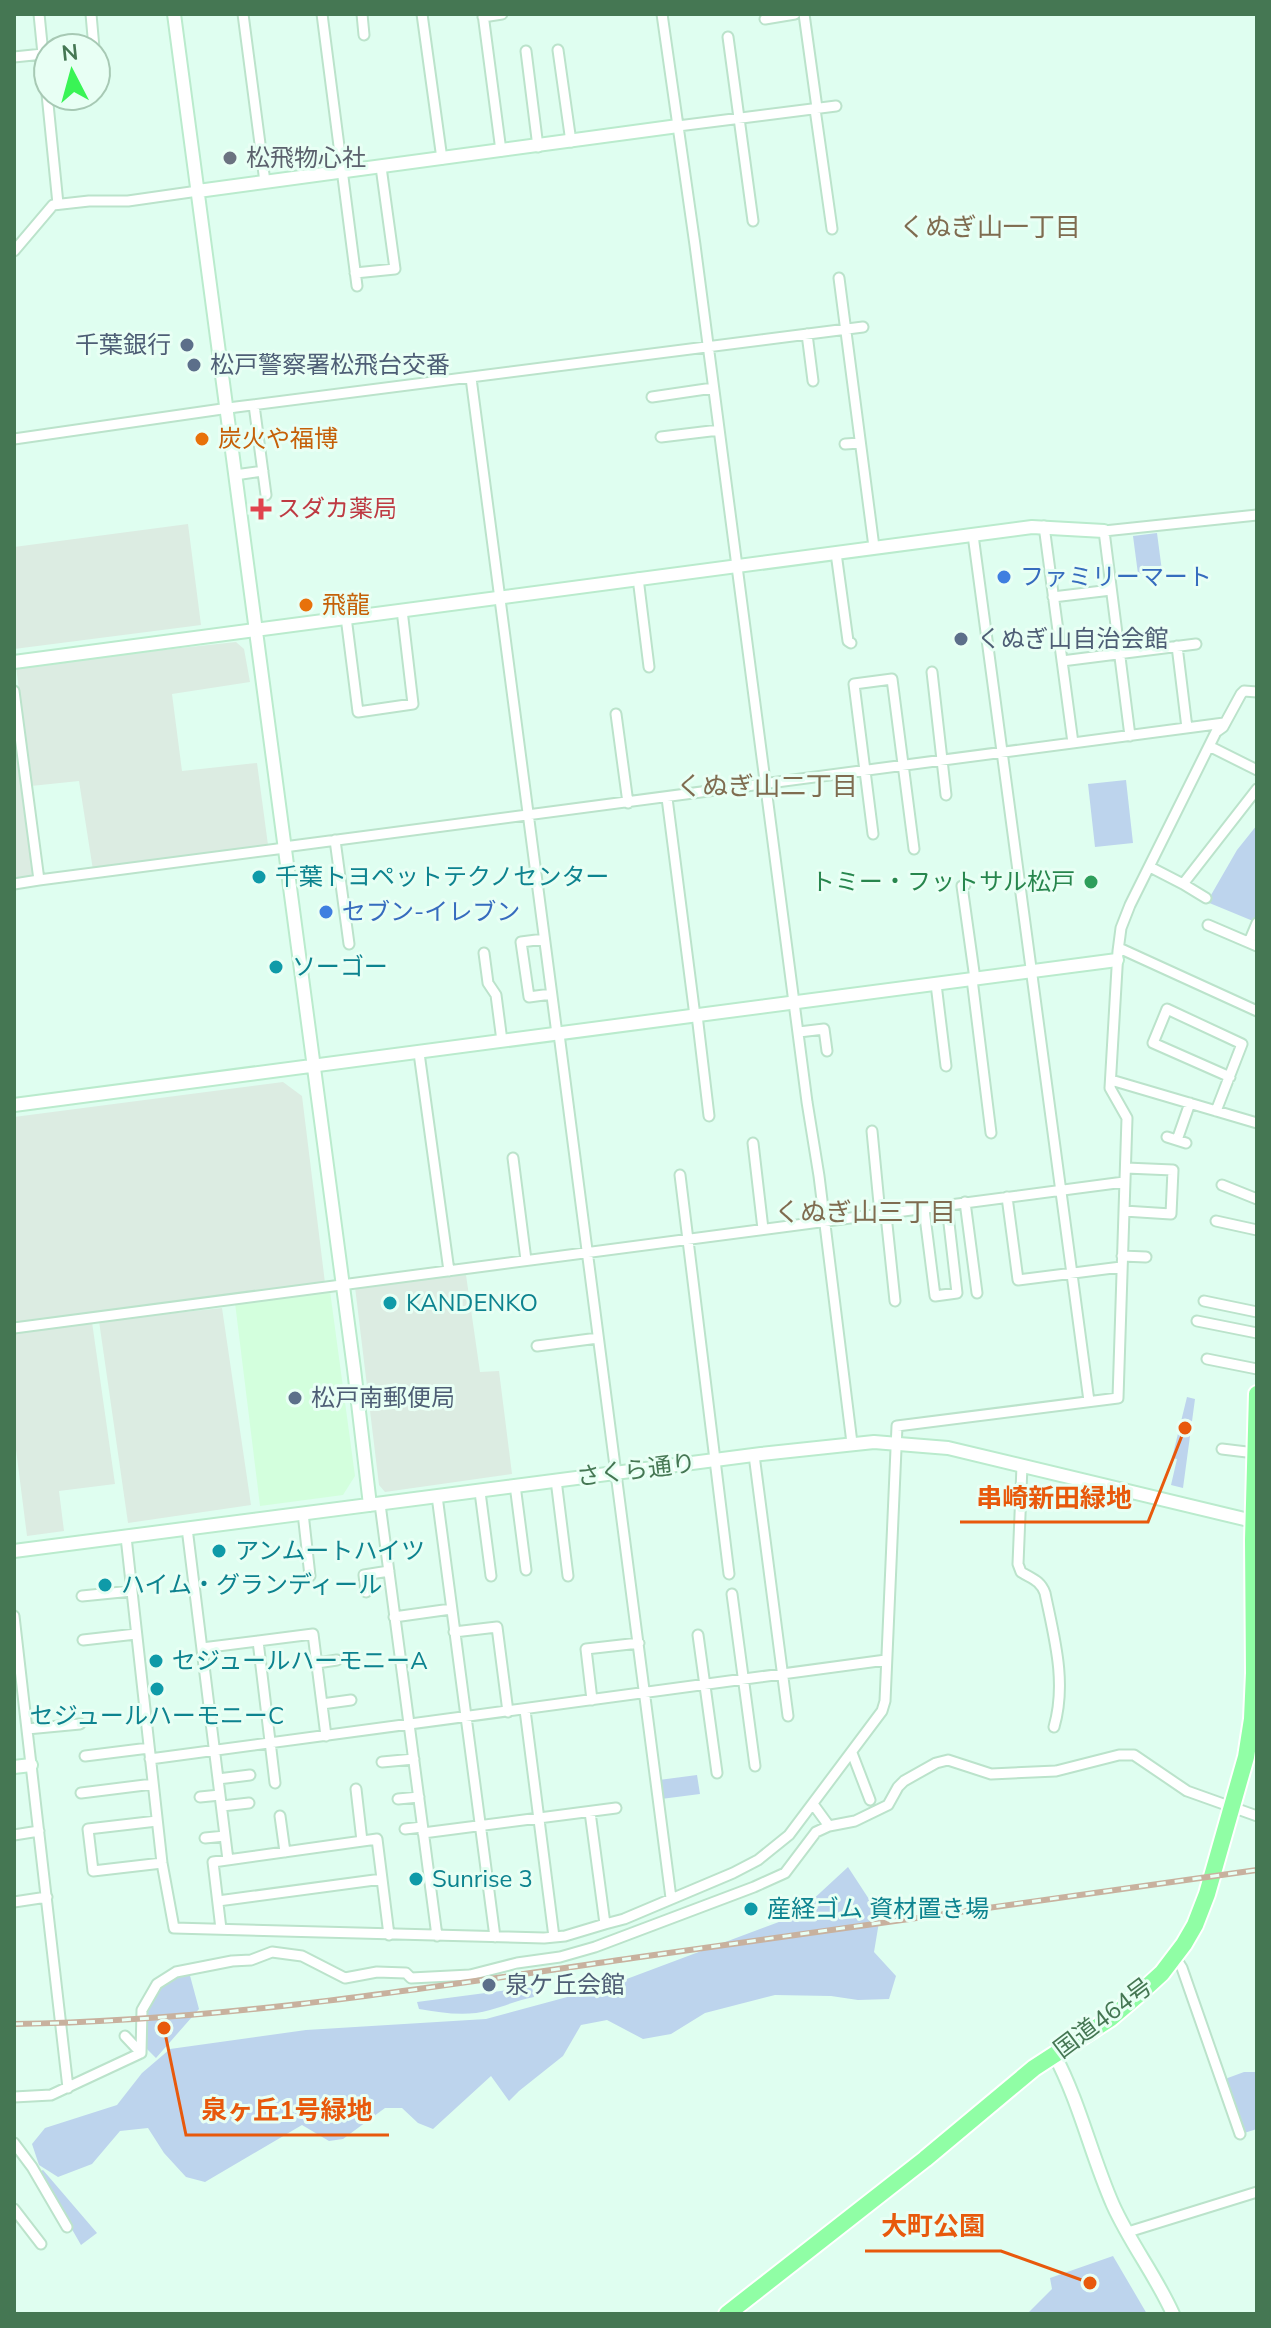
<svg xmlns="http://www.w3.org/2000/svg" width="1271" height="2328" font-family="'Nunito Sans','Noto Sans JP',sans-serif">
	<rect width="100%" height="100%" fill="#dffef0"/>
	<!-- commercial -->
	<path fill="#d3ffdd" d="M330,1291L355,1476L343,1495L260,1506L235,1303Z"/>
	<!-- industrial -->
	<path fill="#dcece2" d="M188,524L201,625L14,649V547Z
		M236,642L244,649L250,682L172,694L182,771L257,763L268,845L93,870L79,781L31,786L16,666Z
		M14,727L35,876L14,879Z
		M283,1082L302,1096L325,1283L14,1323V1117Z
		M466,1275L480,1372L499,1371L512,1474L385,1492L379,1485L355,1287Z
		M222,1308L251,1505L128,1523L99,1321Z
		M92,1322L115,1484L59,1491L64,1531L27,1536L14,1434V1332Z"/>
	<!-- green -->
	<path fill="#bdd4ed" d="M1157,533L1162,571L1138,574L1133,536Z
		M1126,780L1133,843L1095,847L1088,784Z
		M1257,825V915L1253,921L1207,902L1237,850Z
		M1187,1397L1195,1399L1183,1488L1171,1485L1177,1459L1172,1458Z
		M697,1775L700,1794L661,1799L659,1780Z
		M848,1867L880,1916L874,1952L896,1976L889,1999L858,2000L831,1996L775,1995L705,2013L671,2034L643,2039L607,2020L581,2025L563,2056L519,2091L509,2101L491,2076L433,2129L418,2123L402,2108H385L343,2139L329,2141L302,2125L205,2182L186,2177L164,2153L148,2128L120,2131L92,2164L58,2177L39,2165L32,2144L45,2128L117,2105L142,2073L170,2049L306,2030L486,2019L608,1986L795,1916Z
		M189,1972L199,2009L156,2058L144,2046C145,2010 145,1979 189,1972Z
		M532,1987L534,1997C518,2000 505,2006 490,2010C467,2017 443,2013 419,2009L417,2002Z
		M1244,2072H1257V2129L1244,2133L1225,2079Z
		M43,2170L97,2233L81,2245L39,2172Z
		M1113,2256L1147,2314H1027L1052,2289L1050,2278Z"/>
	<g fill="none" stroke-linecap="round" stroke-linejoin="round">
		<defs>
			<path id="street" d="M39,14L58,204
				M91,14L94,48
				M243,14L265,182
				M322,14L357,286
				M362,14L364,35
				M422,14L442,159
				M483,14L501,151
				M662,14L695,245L807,1102L819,1176L852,1443
				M804,14L817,108
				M483,17L502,14
				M765,19L795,14
				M728,37L753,221
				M558,50L571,142
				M526,51L538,147
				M14,57L43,54
				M815,109L832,229
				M678,126L836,106
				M14,251L53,205L89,201H128L198,191
				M355,273L395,269L381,167
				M839,278L874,547
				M807,334L813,381
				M471,378L557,1034
				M652,397L713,388
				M254,405L266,495
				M661,437L719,430
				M14,439L236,407L863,327
				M845,444L860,443
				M235,475L263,471
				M1044,526L1073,743
				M973,535L1089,1401
				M836,553L848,641L851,643
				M638,578L649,667
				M1053,597L1111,590
				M346,617L358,712L413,704L402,610
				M1177,646L1187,728
				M1062,661L1196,644
				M932,672L946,795
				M14,691L39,880L285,848
				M616,714L628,803
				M1130,736L1104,531L1257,515
				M1209,746L1257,770
				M667,798L695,1016
				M873,834L854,684L892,679L914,849
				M335,840L349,944
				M284,847L1224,723
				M1150,867L1183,884L1257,789
				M14,884L39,880
				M1183,884L1206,898
				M965,885L962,886L975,979
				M1208,925L1257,946
				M544,939L521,942L529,997L551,994
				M1249,942L1257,923
				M1119,948L1257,1011
				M484,953L488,983L496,995L502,1041
				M972,979L991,1133
				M936,984L946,1066
				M697,1015L709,1116
				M799,1032L824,1029L827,1051
				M559,1034L671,1898
				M419,1053L449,1271
				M1111,1080L1257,1123
				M1216,1111L1242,1044L1167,1009L1153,1043L1230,1077
				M872,1131L880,1214
				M1167,1137L1186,1143
				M1177,1140L1190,1103
				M753,1143L763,1229
				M513,1158L526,1260
				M680,1175L729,1574
				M1222,1185L1257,1199
				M1007,1197L1018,1280L1121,1267
				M965,1202L977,1293
				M924,1209L935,1296L957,1293L947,1206
				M1124,1211L1171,1214L1173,1170L1126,1168
				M886,1215L895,1301
				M1216,1221L1257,1230
				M1122,1256L1146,1257
				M1204,1301L1257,1312
				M1197,1321L1257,1333
				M14,1328L1124,1182
				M537,1346L598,1338
				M1207,1359L1257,1369
				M1222,1449L1255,1453
				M754,1455L788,1716
				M1022,1466L1018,1564L1021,1572C1032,1579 1040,1580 1045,1593C1054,1637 1067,1682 1054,1727
				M556,1480L568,1576
				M515,1485L526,1570
				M480,1492L491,1576
				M437,1496L495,1937
				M380,1504L437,1936
				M303,1513L310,1576
				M187,1528L228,1860
				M126,1537L162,1863L174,1928L544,1938L565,1936L605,1924L590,1812
				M366,1592L364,1575L389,1571
				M732,1594L755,1766
				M82,1596L132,1591
				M14,1616L68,2088
				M394,1617L451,1609
				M454,1632L497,1627L508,1712
				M698,1635L717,1773
				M83,1640L136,1634
				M258,1641L275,1783
				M202,1648L313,1634L326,1736
				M317,1663L337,1660
				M592,1700L586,1649L639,1643
				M322,1704L351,1700
				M525,1710L554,1937
				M27,1729L80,1724
				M852,1753L870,1800
				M85,1756L149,1748
				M150,1759L886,1660
				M382,1762L414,1759
				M218,1779L250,1775
				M356,1789L362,1841
				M81,1793L153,1784
				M200,1797L220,1795
				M398,1799L419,1797
				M813,1804L829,1826
				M222,1806L249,1803
				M280,1816L285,1852
				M157,1821L88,1829L93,1871L162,1863
				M405,1829L422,1827
				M423,1833L616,1808
				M14,1835L39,1831
				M205,1838L225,1836
				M218,1901L382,1879
				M14,1902L47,1897
				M605,1924L624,1919L733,1873L758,1860L789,1835L882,1711L885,1701L897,1426L1118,1398L1127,1118L1110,1088L1118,951L1121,928L1130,905L1216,732L1223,727L1241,694L1244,691L1257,692
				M221,1929L213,1862L377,1839L389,1935
				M1175,1957L1182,1968L1240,2134
				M125,2036L141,2053
				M14,2097L51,2095L141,2053L142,2010L157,1984L176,1972L232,1961L251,1960L272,1952L302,1956L345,1978L377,1972L406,1973L411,1978L470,1975L517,1963L560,1957L595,1947L754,1887L785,1873L816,1832L829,1826L855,1821L888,1805L898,1787L904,1781L936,1763L948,1760L991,1774L1056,1771L1119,1755H1134L1187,1791L1257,1816
				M14,2143L32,2167L67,2227
				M14,2209L41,2244
				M1128,2232L1257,2192"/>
			<path id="secondary" d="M174,14L354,1369L370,1505
				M198,191L678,126
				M14,662L1032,527L1104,531
				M14,1105L1117,960
				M14,1551L761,1454L874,1442L948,1448L1257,1522
				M14,1767L31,1765
				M1054,2054C1080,2103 1091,2155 1113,2205C1130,2243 1156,2276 1173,2314"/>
			<path id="highway" d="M727,2314L925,2159L1034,2068L1111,2018L1138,1995L1162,1973L1184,1944L1195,1925L1207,1894L1246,1757L1252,1719L1254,1673L1253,1540L1257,1394"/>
		</defs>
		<!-- street casing -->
		<use href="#street" stroke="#bbe3cb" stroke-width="13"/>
		<!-- secondary casing -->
		<use href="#secondary" stroke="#baebcd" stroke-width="16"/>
		<!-- highway casing -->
		<use href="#highway" stroke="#fff" stroke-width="20"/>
		<!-- street -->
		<use href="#street" stroke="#fff" stroke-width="9"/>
		<!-- secondary -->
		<use href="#secondary" stroke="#fff" stroke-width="12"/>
		<!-- highway -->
		<use href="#highway" stroke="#90fea5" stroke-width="16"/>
		<defs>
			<path id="rail" d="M14,2024C222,2021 428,1988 633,1958C841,1928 1049,1899 1257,1870"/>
		</defs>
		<!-- rail casing -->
		<use href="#rail" stroke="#c8b19e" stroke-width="6"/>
		<!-- rail -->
		<use href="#rail" stroke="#e8fff4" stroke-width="3" stroke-dasharray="9" stroke-linecap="butt"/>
	</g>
	<!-- markers -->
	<circle fill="#6b7280" stroke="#e8fff4" stroke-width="3" cx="230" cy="158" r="8"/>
	<g fill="#5c6f8a" stroke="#e8fff4" stroke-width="3">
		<circle cx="187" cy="345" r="8"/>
		<circle cx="194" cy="365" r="8"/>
		<circle cx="961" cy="639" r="8"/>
		<circle cx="295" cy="1398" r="8"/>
		<circle cx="489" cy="1985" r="8"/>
	</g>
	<g fill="#e8710a" stroke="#e8fff4" stroke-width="3">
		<circle cx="202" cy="439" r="8"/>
		<circle cx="306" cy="605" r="8"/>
	</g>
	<path fill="#e0444e" stroke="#e8fff4" stroke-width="3" d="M257 497h8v8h8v8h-8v8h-8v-8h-8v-8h8z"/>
	<g fill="#3f7fe0" stroke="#e8fff4" stroke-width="3">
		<circle cx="1004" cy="577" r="8"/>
		<circle cx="326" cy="912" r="8"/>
	</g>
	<g fill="#0f9aa8" stroke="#e8fff4" stroke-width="3">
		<circle cx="259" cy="877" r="8"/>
		<circle cx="276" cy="967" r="8"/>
		<circle cx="390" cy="1303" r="8"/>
		<circle cx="219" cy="1551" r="8"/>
		<circle cx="105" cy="1585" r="8"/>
		<circle cx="156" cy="1661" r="8"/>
		<circle cx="157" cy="1689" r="8"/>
		<circle cx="416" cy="1879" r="8"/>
		<circle cx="751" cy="1909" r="8"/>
	</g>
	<circle fill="#2e9e5b" stroke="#e8fff4" stroke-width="3" cx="1091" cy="882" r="8"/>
	<g text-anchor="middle" stroke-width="6" stroke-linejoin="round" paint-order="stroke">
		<!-- worship labels -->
		<g font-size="24" fill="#5b616d" stroke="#e8fff4" text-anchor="start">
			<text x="246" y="166">松飛物心社</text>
		</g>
		<!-- service labels -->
		<g font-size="24" fill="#4e5e75" stroke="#e8fff4" text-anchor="start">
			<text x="171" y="353" text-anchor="end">千葉銀行</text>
			<text x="210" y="373">松戸警察署松飛台交番</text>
			<text x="977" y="647">くぬぎ山自治会館</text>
			<text x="311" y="1406">松戸南郵便局</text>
			<text x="505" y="1993">泉ケ丘会館</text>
		</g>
		<!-- food labels -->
		<g font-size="24" fill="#c56008" stroke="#e8fff4" text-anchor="start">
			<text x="218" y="447">炭火や福博</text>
			<text x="322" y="613">飛龍</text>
		</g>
		<!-- health labels -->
		<g font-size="24" fill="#be3a42" stroke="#e8fff4" text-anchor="start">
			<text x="277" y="517">スダカ薬局</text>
		</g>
		<!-- shop labels -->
		<g font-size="24" fill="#366cbe" stroke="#e8fff4" text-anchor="start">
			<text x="1020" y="585">ファミリーマート</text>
			<text x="342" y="920">セブン-イレブン</text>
		</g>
		<!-- culture labels -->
		<g font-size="24" fill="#0d838f" stroke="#e8fff4" text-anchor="start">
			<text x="275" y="885">千葉トヨペットテクノセンター</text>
			<text x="292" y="975">ソーゴー</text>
			<text x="406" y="1311">KANDENKO</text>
			<text x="235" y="1559">アンムートハイツ</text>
			<text x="121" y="1593">ハイム・グランディール</text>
			<text x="172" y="1669">セジュールハーモニーA</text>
			<text x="157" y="1724" text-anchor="middle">セジュールハーモニーC</text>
			<text x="432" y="1887">Sunrise 3</text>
			<text x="767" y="1917">産経ゴム 資材置き場</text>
		</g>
		<!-- leisure labels -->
		<g font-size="24" fill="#27864d" stroke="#e8fff4" text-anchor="end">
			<text x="1075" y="890">トミー・フットサル松戸</text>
		</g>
		<!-- street labels -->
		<g font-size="24" fill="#457753" stroke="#e8fff4">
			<text transform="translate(636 1470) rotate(-7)" y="8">さくら通り</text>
			<text transform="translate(1103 2018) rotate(-37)" y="8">国道464号</text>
		</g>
		<!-- neighbourhood labels -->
		<g font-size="26" fill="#7f6c50" stroke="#e8fff4">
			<text x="990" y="236">くぬぎ山一丁目</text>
			<text x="767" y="795">くぬぎ山二丁目</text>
			<text x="865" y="1221">くぬぎ山三丁目</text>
		</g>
	</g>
	<!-- callouts -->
	<path fill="none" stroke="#e8590c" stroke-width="3" d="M1185 1428L1148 1522H960M164 2028L186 2135H389M1090 2283L1001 2251H865"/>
	<g fill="#e8590c" stroke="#e8fff4" stroke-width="3">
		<circle cx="1185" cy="1428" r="8"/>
		<circle cx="164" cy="2028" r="8"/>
		<circle cx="1090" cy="2283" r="8"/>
	</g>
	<g font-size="26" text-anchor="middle" font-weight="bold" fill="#e8590c" stroke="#e8fff4" stroke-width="6" stroke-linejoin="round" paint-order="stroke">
		<text x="1054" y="1507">串崎新田緑地</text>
		<text x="287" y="2119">泉ヶ丘1号緑地</text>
		<text x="933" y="2235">大町公園</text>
	</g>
	<!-- border -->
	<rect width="1271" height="2328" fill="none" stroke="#457753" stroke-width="32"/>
	<!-- north arrow -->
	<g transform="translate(72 72) rotate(354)"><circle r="38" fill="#e8fff4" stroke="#a7c9b4" stroke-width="2"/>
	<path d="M0-6L14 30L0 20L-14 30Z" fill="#39f455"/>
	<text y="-12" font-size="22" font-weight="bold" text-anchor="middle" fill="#457753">N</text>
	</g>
</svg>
